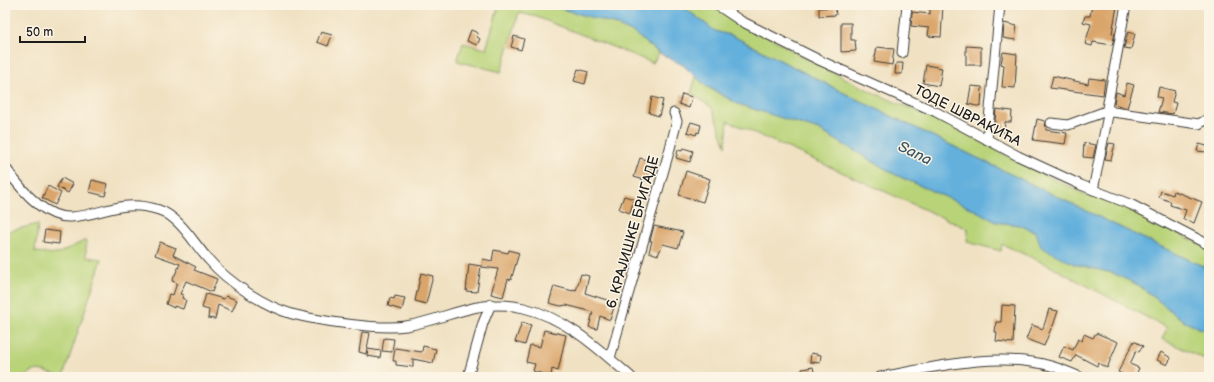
<svg xmlns="http://www.w3.org/2000/svg" width="1214" height="382" font-family="'Balsamiq Sans',sans-serif">
	<rect width="100%" height="100%" fill="#fcf5e5"/>
	<filter id="ink" filterUnits="userSpaceOnUse"><feTurbulence type="fractalNoise" baseFrequency=".025" numOctaves="2"/><feDisplacementMap in="SourceGraphic" scale="8" xChannelSelector="R" yChannelSelector="G"/><feConvolveMatrix kernelMatrix="1 2 1 2 8 2 1 2 1" color-interpolation-filters="sRGB"/></filter>
	<filter id="wash" filterUnits="userSpaceOnUse"><feTurbulence type="fractalNoise" baseFrequency=".012" numOctaves="4" result="noise"/><feDisplacementMap in="SourceGraphic" scale="16" xChannelSelector="R" yChannelSelector="G"/><feGaussianBlur stdDeviation="0.9" result="paint"/><feColorMatrix in="noise" values="0 0 0 0 0 0 0 0 0 0 0 0 0 0 0 0 0 1.4 0 .05"/><feComposite in="paint" operator="in"/></filter>
	<g filter="url(#wash)">
		<rect width="100%" height="100%" fill="#f0e1c2"/>
		<!-- green -->
		<path fill="#b8d378" stroke="#6a784a" d="M485,5L552,6L611,23L634,33L659,53L653,63L537,17L519,13L501,72L457,61L463,43L486,49L498,8Z
			M681,5H716L803,57L872,92L952,126L1032,169L1089,196L1111,201L1200,244L1209,249V269L1136,235L852,97L733,36L715,31Z
			M696,77L709,88L738,104L819,130L896,175L975,210L996,222L1019,225L1036,232L1074,264L1113,273L1140,286L1185,322L1209,332V361L1162,339L1167,328L1048,265L1002,244L1001,251L967,242L968,229L728,121L726,146L712,108L691,93Z
			M38,224L35,252L57,254L86,240V257L102,259L63,377C49,375 37,363 26,377H5V232Z"/>
		<!-- water -->
		<path fill="#64b0dd" stroke="#40667c" d="M548,5H681L715,31L733,36L852,97L1136,235L1209,269V332L1185,322L1140,286L1113,273L1074,264L1041,247L1036,232L1019,225L996,222L975,210L896,175L819,130L738,104L706,86L683,65L659,53L634,33L611,23Z"/>
		<g id="blocks">
			<!-- building -->
			<path fill="#daa56a" d="M930,5H943L941,37L928,36L929,28L911,26L912,12L930,14Z
				M1092,5L1117,7L1112,33L1115,34L1112,45L1093,42L1092,46L1085,44L1091,24L1083,22L1085,16H1090Z
				M835,7L836,15L819,16V8Z
				M841,23H851V40H855L856,51L841,52Z
				M1004,23L1017,26L1015,40L1003,38Z
				M471,30L478,33L477,37L480,39L477,45L467,41Z
				M321,32L332,35L328,46L317,42Z
				M1128,32L1135,34L1131,49L1124,48Z
				M514,36L524,39L521,50L511,47Z
				M966,46L981,47V65H966Z
				M877,47L894,49L892,65L874,62Z
				M1003,52L1017,54L1015,88L1002,87L1004,65L1001,64Z
				M896,63H903L902,74H895Z
				M926,65L942,68L939,86L923,83Z
				M578,69L588,72L585,84L574,81Z
				M1053,76L1088,84L1089,78L1105,80L1103,95L1050,88Z
				M1127,83L1134,85L1127,108L1114,104L1116,92L1124,95Z
				M971,86L982,87L981,107L968,104Z
				M1159,87L1175,91L1172,102L1176,103L1173,114L1158,112L1162,98L1157,97Z
				M682,94L692,97L689,108L679,104Z
				M652,97L663,100L659,116L649,113Z
				M996,109L1012,111L1011,122H1005L1004,132H994Z
				M1037,119L1045,121L1046,130L1067,133L1065,144L1033,140Z
				M691,122L701,125L699,133L697,132L696,135L687,132Z
				M1084,143L1096,145L1093,158L1083,157Z
				M1109,143L1115,144L1111,160L1105,159Z
				M1199,144L1207,146L1206,152L1197,151Z
				M683,148L693,151L690,162L676,158L678,150L682,151Z
				M640,158L653,162L647,181L634,177Z
				M686,171L710,179L703,202L679,195Z
				M62,178L73,184L68,193L57,187Z
				M92,180L108,184L105,196L89,192Z
				M48,186L61,193L55,205L42,198Z
				M1161,191L1173,195L1174,191L1202,202L1194,223L1183,219L1186,210L1170,205L1171,202L1159,197Z
				M624,196L634,199L630,213L619,209Z
				M654,226L683,232L678,248L663,244L658,255L649,252L652,241H650Z
				M45,230L60,232L59,244L43,242Z
				M160,242L176,248L173,255L196,267L194,270L217,279L212,292L186,281L180,294L183,295L182,298L186,300L183,309L174,306V308L166,304L169,294L173,295L177,283L172,281L180,264L155,255Z
				M494,250L508,253L509,250L519,253L511,280L508,279L503,297L491,294L498,269L482,267L483,259L492,261Z
				M469,264L481,266L477,292L466,291Z
				M421,273L433,276L426,304L415,301Z
				M581,274L589,276L585,293L610,301L609,306L614,307L610,320L600,316L597,329L589,327L593,312L566,305L561,306L549,303L554,286L573,291V290L576,291Z
				M206,294L224,299L226,296L237,300L232,311L218,305L215,319L208,318L209,310L202,308Z
				M395,296L405,298L402,310L388,306L390,298L394,299Z
				M1002,305L1015,306L1013,343L996,341L997,332H995L996,322H1001Z
				M1049,309L1058,311L1053,326H1052L1044,346L1026,339L1032,325L1043,329Z
				M522,322L531,325L525,345L515,342Z
				M544,330L566,335L558,371L552,369L551,376L533,371L535,364L526,362L530,345L540,347Z
				M362,332L370,333L366,354L359,352Z
				M1096,333L1118,342L1107,368L1098,363L1097,366L1076,355L1072,362L1059,357L1064,346L1073,350L1078,339L1082,341L1084,334L1093,338Z
				M384,338L394,339L392,352L382,351Z
				M1134,341L1143,346L1139,352L1136,351L1130,364L1139,368L1135,377H1128L1118,372Z
				M423,346L436,349L433,363L413,359V367L396,365V361H393L395,348L422,352Z
				M368,349L381,351L380,358L367,356Z
				M1161,352L1171,358L1167,365L1157,360Z
				M811,353L821,355L820,363L810,362Z
				M813,367L815,377H803L802,369Z"/>
		</g>
	</g>
	<g filter="url(#ink)">
		<use href="#blocks" fill-opacity="0" stroke="#3c3a35" stroke-width="1"/>
		<g fill="none" stroke-linecap="round" stroke-linejoin="round">
			<defs>
				<path id="minor" d="M717,5L741,21L821,61L936,112L1018,156L1081,185L1132,205L1209,245
					M1126,5L1107,108L1113,112L1199,124L1209,118
					M902,53L907,5
					M1051,123L1068,125L1109,110
					M987,140L1000,5
					M5,167C19,187 44,219 71,217C103,215 122,198 159,210C180,217 194,244 209,260C228,282 264,306 292,314C319,321 379,330 406,326C448,319 478,297 524,308C566,318 599,349 631,377
					M1093,190L1109,110
					M610,358L669,152L677,121L674,113
					M468,377L483,323L491,304
					M880,377C935,367 996,351 1051,366C1061,369 1071,373 1080,377"/>
			</defs>
			<!-- minor casing -->
			<use href="#minor" stroke="#3c3a35" stroke-width="11"/>
			<!-- minor -->
			<use href="#minor" stroke="#fff" stroke-width="9"/>
		</g>
	</g>
	<g text-anchor="middle" stroke-width="3" stroke-linejoin="round" paint-order="stroke">
		<!-- street labels -->
		<g font-size="14" fill="#1c1c1c" stroke="#fcf5e5">
			<text transform="translate(968 115) rotate(27)" y="5">ТОДЕ ШВРАКИЋА</text>
			<text transform="translate(632 232) rotate(-74)" y="5">6. КРАЈИШКЕ БРИГАДЕ</text>
		</g>
		<!-- water labels -->
		<g font-size="15" font-style="italic" fill="#395769" stroke="#fcf5e5">
			<text transform="translate(915 153) rotate(26)" y="5">Sana</text>
		</g>
	</g>
	<!-- margin -->
	<rect width="1214" height="382" fill="none" stroke="#fcf5e5" stroke-width="20"/>
	<!-- scale -->
	<path d="M20 36v6h65v-6" fill="none" stroke="#1c1c1c" stroke-width="2"/>
	<text x="26" y="36" font-size="12" fill="#1c1c1c" stroke="#fcf5e5" stroke-width="3" paint-order="stroke">50 m</text>
</svg>
